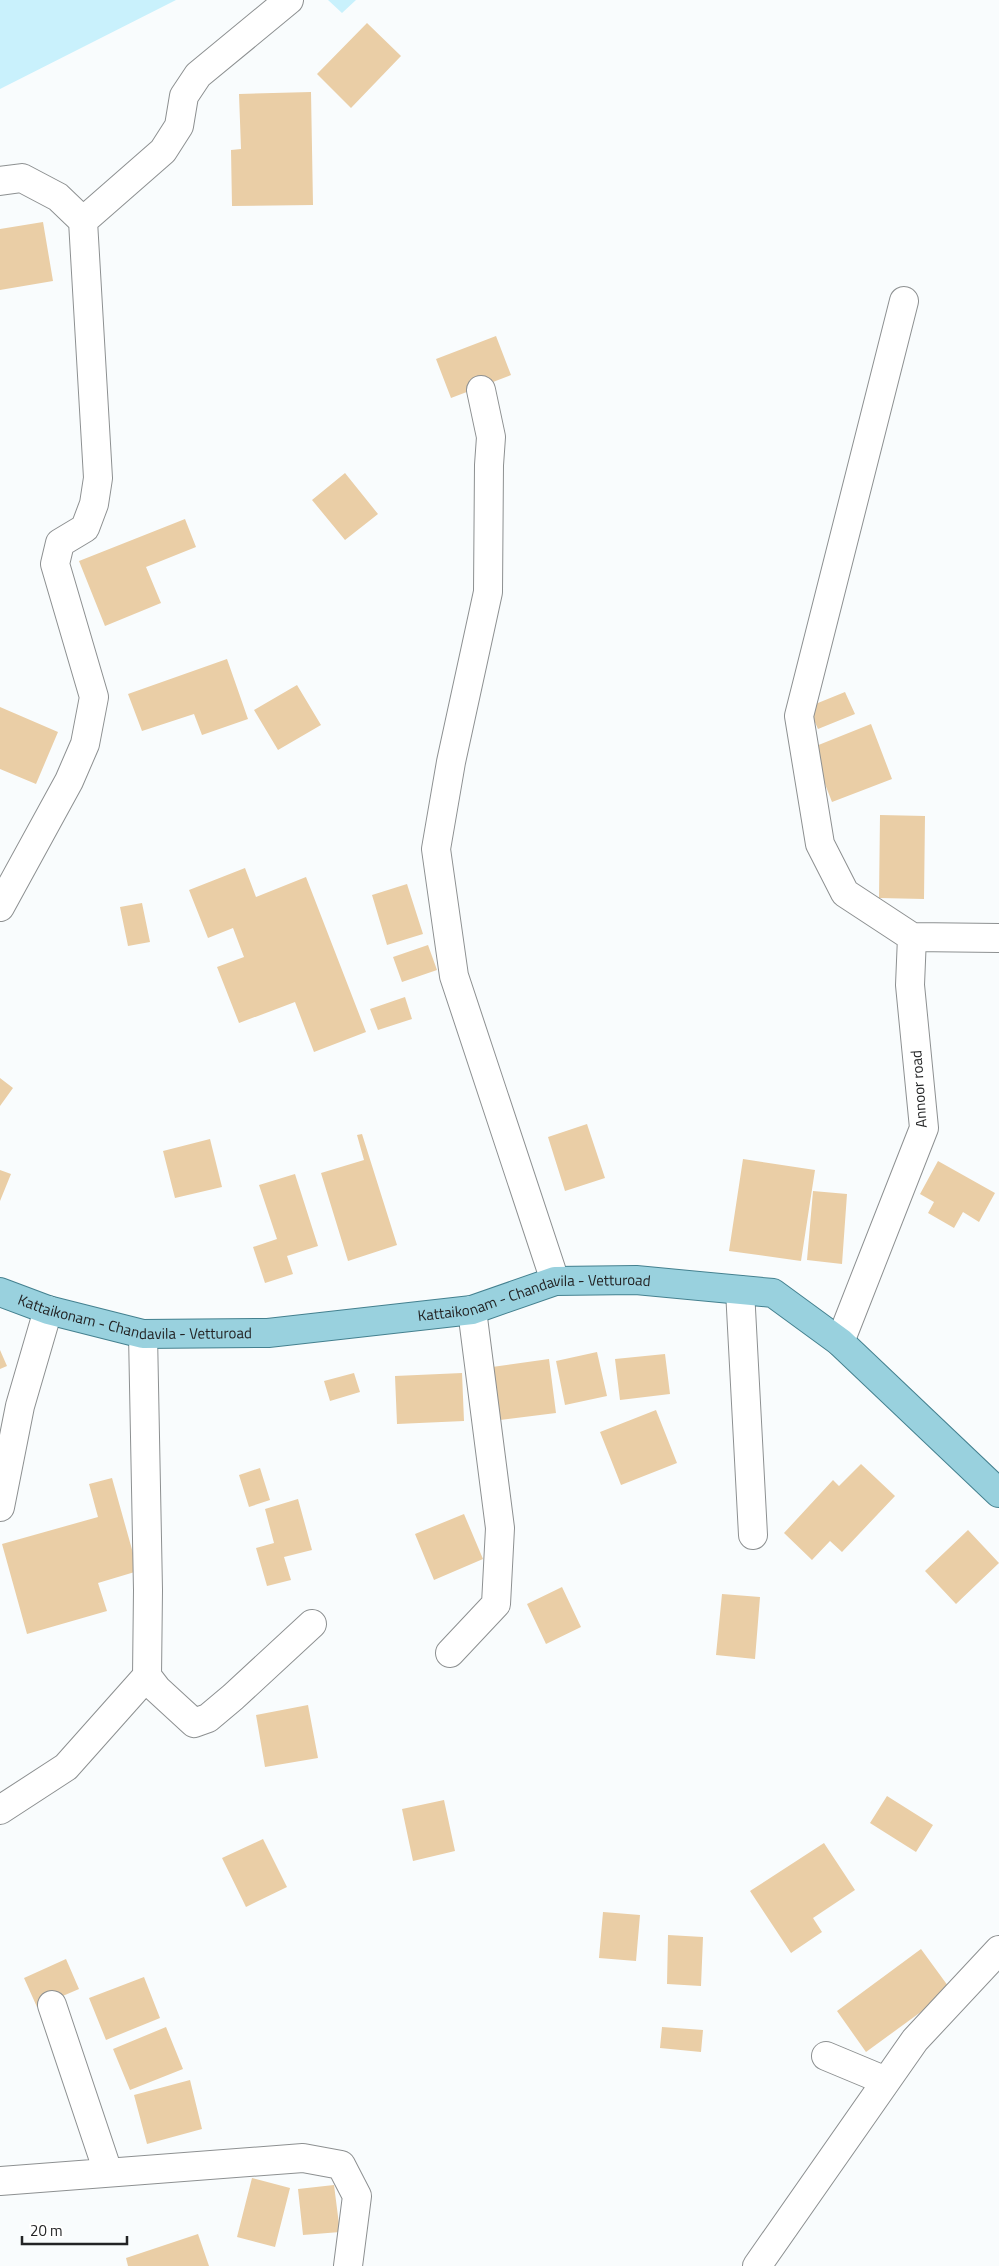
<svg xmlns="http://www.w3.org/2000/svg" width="999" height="2266" font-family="'Titillium Web',sans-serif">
	<rect width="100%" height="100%" fill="#f9fcfd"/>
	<!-- green -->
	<path fill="#c9f1fc" d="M0,0H176L0,89Z
		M328,0H356L342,13Z"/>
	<!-- building -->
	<path fill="#eacea6" d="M367,23L401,56L351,108L317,74Z
		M311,92L313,205L232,206L231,150L241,149L239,94Z
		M43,222L53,281L0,290V229Z
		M496,336L511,375L451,398L436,359Z
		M345,473L378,514L345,540L312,500Z
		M185,519L196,547L146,567L161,603L105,626L79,561Z
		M227,659L248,719L202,735L194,714L142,731L128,694Z
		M297,685L321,725L278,750L254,710Z
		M845,692L855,714L818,729L808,707Z
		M0,707L58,732L36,784L0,769Z
		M871,724L892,779L832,802L811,748Z
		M880,815L925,816L924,899L879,898Z
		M245,868L256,897L306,877L366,1032L314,1052L295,1002L239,1023L217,967L244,957L233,928L208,938L189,890Z
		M407,884L423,934L387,945L372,895Z
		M142,903L150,942L128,946L120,907Z
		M428,945L437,970L402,982L393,957Z
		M405,997L412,1019L378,1030L370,1009Z
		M0,1078L13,1088L0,1106Z
		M587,1124L605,1178L565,1191L548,1137Z
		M362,1134L397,1245L348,1261L321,1173L364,1160L357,1135Z
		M210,1139L222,1187L175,1198L163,1151Z
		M743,1159L815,1170L801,1261L729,1251Z
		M938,1161L995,1193L979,1222L963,1212L954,1228L928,1213L934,1202L920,1194Z
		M0,1170L11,1174L0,1201Z
		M295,1174L318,1246L287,1256L293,1274L265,1283L253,1247L277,1239L259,1185Z
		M813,1191L847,1194L842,1264L807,1260Z
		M0,1350L7,1366L0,1369Z
		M597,1352L607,1396L565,1405L556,1361Z
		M665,1354L670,1394L620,1400L615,1359Z
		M549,1359L556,1413L492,1421L485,1368Z
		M354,1373L360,1392L330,1401L324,1381Z
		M462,1373L464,1421L397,1424L395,1376Z
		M656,1410L677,1463L621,1485L600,1432Z
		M861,1464L895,1496L842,1552L830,1541L812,1560L784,1533L833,1480L839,1486Z
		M260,1468L270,1500L249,1507L239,1475Z
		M112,1478L138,1571L98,1583L107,1611L27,1634L2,1544L98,1517L89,1484Z
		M298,1499L312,1550L284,1557L291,1580L267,1586L256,1548L274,1543L265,1509Z
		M464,1514L483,1559L434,1580L415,1534Z
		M968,1530L999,1563L956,1604L925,1571Z
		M562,1587L581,1627L546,1644L527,1604Z
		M722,1594L760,1597L755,1659L716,1655Z
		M308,1705L318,1758L265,1767L256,1715Z
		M887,1796L933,1825L916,1852L870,1823Z
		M444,1800L455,1851L413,1861L402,1809Z
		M263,1839L287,1887L246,1907L222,1858Z
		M824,1843L855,1890L813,1918L822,1932L791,1953L750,1891Z
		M603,1912L640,1915L636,1961L599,1958Z
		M668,1935L703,1937L701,1986L667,1984Z
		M921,1949L951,1990L866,2052L837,2011Z
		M66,1959L79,1989L37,2007L24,1978Z
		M144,1977L160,2018L106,2040L89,1998Z
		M166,2027L183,2069L130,2090L113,2049Z
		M662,2027L703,2030L701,2052L660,2048Z
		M190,2080L202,2129L147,2144L134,2095Z
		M252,2178L290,2188L275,2247L237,2237Z
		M334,2185L340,2232L303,2235L298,2189Z
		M198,2234L209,2266H128L126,2258Z"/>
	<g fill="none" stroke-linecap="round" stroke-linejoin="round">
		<defs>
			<path id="minor" d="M0,181L22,178L58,197L83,221L98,478L94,504L85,528L60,543L55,564L94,697L85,744L69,781L0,907
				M83,221L163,151L179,126L184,96L198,75L289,0
				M904,301L799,716L820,844L845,893L912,937
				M481,390L491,437L489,465L488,592L451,762L436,849L454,976L555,1281
				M740,1290L753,1535
				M840,1342L924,1128L910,985L912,937L999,938
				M0,1507L20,1406L48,1310
				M450,1653L496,1604L500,1528L472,1310
				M147,1676L157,1689L194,1723L208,1718L233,1697L312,1624
				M0,1810L66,1767L147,1676L148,1590L143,1334
				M52,2005L108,2172
				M826,2056L886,2081
				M0,2181L303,2158L341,2165L357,2196L348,2266
				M757,2266L915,2040L999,1950"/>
			<g id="primary">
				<path id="s1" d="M0,1292L48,1310L143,1334L268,1333L472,1310L555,1281L636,1280L773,1293L840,1342L999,1493"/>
			</g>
		</defs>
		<!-- minor casing -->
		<use href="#minor" stroke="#8d9091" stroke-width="30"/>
		<!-- primary casing -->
		<use href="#primary" stroke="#44808f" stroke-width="30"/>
		<!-- minor -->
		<use href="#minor" stroke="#fff" stroke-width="28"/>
		<!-- primary -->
		<use href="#primary" stroke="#99d1de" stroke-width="28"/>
	</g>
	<g text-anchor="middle" stroke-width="5" stroke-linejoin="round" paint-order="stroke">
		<!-- street labels -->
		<g font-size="15" fill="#232425" stroke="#fff">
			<text transform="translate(919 1089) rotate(-94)" y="5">Annoor road</text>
			<text dy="5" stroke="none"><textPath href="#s1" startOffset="544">Kattaikonam - Chandavila - Vetturoad</textPath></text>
			<text dy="5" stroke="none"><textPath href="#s1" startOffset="139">Kattaikonam - Chandavila - Vetturoad</textPath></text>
		</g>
	</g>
	<!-- scale -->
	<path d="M22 2236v8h105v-8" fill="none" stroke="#232425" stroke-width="2.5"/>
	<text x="30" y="2236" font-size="15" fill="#232425" stroke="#ffffff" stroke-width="4" paint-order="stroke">20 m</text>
</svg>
